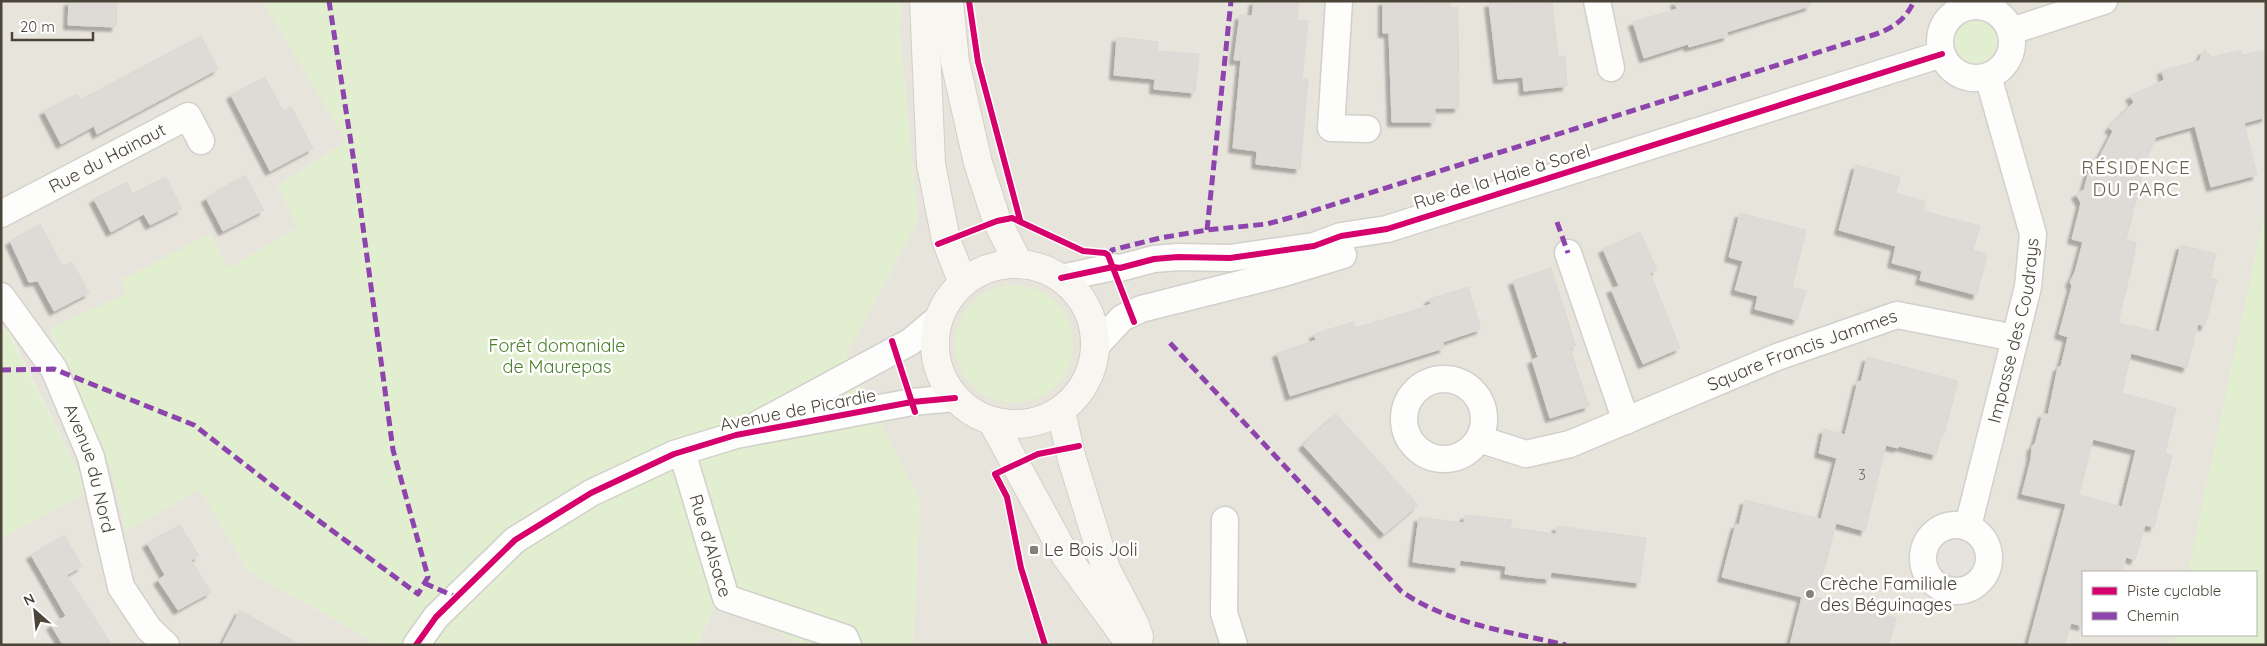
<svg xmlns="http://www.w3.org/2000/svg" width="2267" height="646" viewBox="0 0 2267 646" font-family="Quicksand,sans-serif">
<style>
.residential{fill:#e7e4dc;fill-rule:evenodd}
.green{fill:#e1eecf}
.parking{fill:#e6e3df}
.building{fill:#dedbd6;stroke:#dcd9d4;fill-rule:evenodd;filter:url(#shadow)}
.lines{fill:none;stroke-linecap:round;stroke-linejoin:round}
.street-casing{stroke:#d2d0cb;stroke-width:29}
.secondary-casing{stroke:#d3cfc5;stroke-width:30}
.street{stroke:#fdfdfc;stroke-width:26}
.secondary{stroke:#f7f6f1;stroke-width:28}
.quiet{stroke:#8e44ad;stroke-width:5;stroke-dasharray:10 5;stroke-linecap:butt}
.cycleway-casing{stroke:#fff;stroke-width:9}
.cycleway{stroke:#d6006c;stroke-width:6}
.poi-dot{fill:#868178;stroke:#fff;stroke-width:2}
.labels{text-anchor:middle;stroke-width:5;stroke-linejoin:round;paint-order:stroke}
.number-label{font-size:15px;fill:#706a61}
.street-label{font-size:18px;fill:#4b4439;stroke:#fff}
.park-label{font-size:18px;fill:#4a7f2a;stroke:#fff}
.poi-label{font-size:18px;fill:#4b4439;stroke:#fff;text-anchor:start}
.neighbourhood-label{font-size:19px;letter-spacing:1px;fill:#6e6250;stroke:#fff}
</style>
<defs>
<filter id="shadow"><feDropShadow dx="-4.5" dy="4.5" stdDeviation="1" flood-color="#0004"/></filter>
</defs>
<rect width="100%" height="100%" fill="#f4f2ee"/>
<g class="residential">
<polygon points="1,1 263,1 347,141 278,186 298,228 228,268 210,234 122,281 128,293 50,330 112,471 126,531 200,489 248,571 370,639 371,645 1,645 1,539 88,491 7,327 1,329"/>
<path d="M902 1H2266V645H913L920 501 846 355 918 221 899 28ZM2083 572H2256V635H2083Z"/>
<polygon points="717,604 804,645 697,645"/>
</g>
<g class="green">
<polygon points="263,1 902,1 899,28 918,221 846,355 920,501 913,645 804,645 717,604 697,645 371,645 370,639 248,571 200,489 126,531 112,471 50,329 127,293 121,280 210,234 228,268 298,228 278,186 346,141"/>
<circle cx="1976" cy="42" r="21"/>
<polygon points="2266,214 2266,645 2172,645 2175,635 2256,635 2256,572 2188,572 2264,215"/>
<circle cx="1014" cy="344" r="59"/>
<polygon points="6,327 88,491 1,539 1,329"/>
</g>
<circle class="parking" cx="1954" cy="558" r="25"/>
<g class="building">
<polygon points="69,1 117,1 116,27 68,25"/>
<polygon points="1254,1 1299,1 1297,20 1308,21 1302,79 1308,80 1300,169 1256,164 1257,151 1233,148 1241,60 1234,60 1240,15 1252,16"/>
<polygon points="1383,1 1425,1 1425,3 1450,3 1450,8 1458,7 1459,108 1435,108 1435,122 1392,122 1389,33 1383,33"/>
<polygon points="1510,1 1552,1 1558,57 1565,56 1567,86 1524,91 1523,77 1498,79 1489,3"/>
<polygon points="1675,1 1809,1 1810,6 1727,32 1728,36 1689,47 1688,44 1644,58 1633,22 1677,9"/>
<polygon points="201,36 218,69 97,134 94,126 61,144 44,111 77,94 80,100"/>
<polygon points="1117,37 1158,42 1157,51 1199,54 1195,93 1154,89 1155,79 1114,75"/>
<path d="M2204 50 2212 57 2241 50 2242 55 2266 50V117L2244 123 2257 175 2211 187 2195 126 2156 137 2141 172H2143L2126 240 2136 242 2134 257 2118 323 2159 332 2181 245 2216 254 2210 278 2217 280 2205 326 2198 324 2187 368 2131 353 2122 393 2176 408 2165 453 2172 455 2154 527 2145 525 2135 560 2126 557 2122 572H2083V626L2071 623 2065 645H2028L2066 504 2022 494 2031 459 2032 446 2035 444 2043 413 2048 415 2058 367 2061 366 2068 337 2059 334 2072 286 2070 282 2075 272 2083 242 2072 239 2081 203 2076 194 2084 190 2092 159 2098 160 2113 131 2109 128 2134 102 2130 96 2164 80 2162 70 2199 61ZM2093 439 2136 450 2122 507 2079 495Z"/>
<polygon points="265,77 283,111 291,107 313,148 270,171 231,95"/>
<polygon points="1856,165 1900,177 1896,193 1925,201 1923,211 1980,226 1973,250 1987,254 1977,295 1920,280 1922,271 1892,263 1896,246 1839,230"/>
<polygon points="245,175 264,210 223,231 206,198"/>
<polygon points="166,177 182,209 150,225 144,214 111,232 94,199 127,182 132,194"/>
<polygon points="1740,213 1806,230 1792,287 1806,291 1797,320 1755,309 1758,296 1735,290 1743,261 1729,257"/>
<polygon points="40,224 63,267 72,262 89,293 54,311 38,281 29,282 10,241"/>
<polygon points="1640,232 1657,270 1650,273 1680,348 1643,364 1611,289 1619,286 1603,249"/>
<polygon points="1551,268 1576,346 1570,348 1589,406 1550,418 1532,360 1538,357 1513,281"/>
<polygon points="1468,287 1481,329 1443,342 1444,348 1290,396 1277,353 1316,340 1314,334 1353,322 1355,328 1412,311 1431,304 1429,299"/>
<polygon points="1867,357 1958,381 1945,432 1942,431 1936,455 1899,446 1898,448 1886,445 1865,531 1821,519 1837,458 1819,453 1824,429 1845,435 1858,381 1861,382"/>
<polygon points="1336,414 1418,505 1384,534 1303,445"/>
<polygon points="1745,500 1836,523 1826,563 1815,597 1896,618 1889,645 1790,645 1802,597 1722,577 1736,524 1739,525"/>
<polygon points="1465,515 1512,520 1510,528 1556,534 1557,526 1646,538 1640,583 1551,572 1550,579 1528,577 1505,574 1506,566 1460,560 1459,568 1413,562 1419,517 1464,523"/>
<polygon points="180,525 199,556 191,560 211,592 178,610 158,580 165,575 147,543"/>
<polygon points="64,535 82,566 67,575 112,645 63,645 51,625 66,616 31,555"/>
<polygon points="240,610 300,645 222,645"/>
</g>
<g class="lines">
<defs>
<g id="street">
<polyline points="1339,1 1331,128 1367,129"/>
<polyline points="1597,1 1611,68"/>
<circle cx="1976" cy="42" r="36"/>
<polyline points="2011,31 2104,1"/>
<path id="s1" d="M1 214 188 116 201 141"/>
<polyline points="1568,253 1626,421"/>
<polyline points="1061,278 1113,267 1120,268 1154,259 1178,257 1230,258 1314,246 1341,236 1387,229 1942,54"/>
<path id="s2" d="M1 296 54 369 91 457 121 587 149 629 166 645"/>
<polyline points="1096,346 1122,318 1141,309 1280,274 1343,255"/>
<circle cx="1444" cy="419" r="40"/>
<polyline points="760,423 910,342 940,317"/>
<path id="s3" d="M1479 439 1526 454 1570 444 1777 357 1897 315 2015 338"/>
<path id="s4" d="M682 452 726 598 845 638 848 645"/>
<polyline points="1225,520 1224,613 1234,645"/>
<circle cx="1956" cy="558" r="33"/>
<path id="s5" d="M1968 526 2028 287 2033 234 1988 76"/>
<polyline points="416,645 436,617 515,540 591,493 674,454 736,435 912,402 955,398"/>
</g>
<g id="secondary">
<polyline points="924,1 931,164 946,240 963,283"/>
<polyline points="949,1 955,62 978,163 997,221 1019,264"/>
<circle cx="1015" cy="344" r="80"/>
<polyline points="1061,411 1071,456 1106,569 1135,625 1139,637"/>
<polyline points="992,421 1065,555 1131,645"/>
</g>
</defs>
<use href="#street" class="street-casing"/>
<use href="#secondary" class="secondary-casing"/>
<use href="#street" class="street"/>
<use href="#secondary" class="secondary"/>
<g class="quiet">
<polyline points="1557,222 1568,253"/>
<polyline points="1207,230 1231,1"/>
<path d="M1108 255 1112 250 1160 238 1207 230 1267 224 1300 215 1851 42C1878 33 1901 30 1914 1"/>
<path d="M1170 343 1401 591C1447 624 1511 632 1566 645"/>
<polyline points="1,370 54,369 194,425 292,501 418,594 428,577 393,450 356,175 329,1"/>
<polyline points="424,583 456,597"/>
</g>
<defs>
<g id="cycleway">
<polyline points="969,1 978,62 1020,220"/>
<polyline points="938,244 997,221 1012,218 1083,251 1105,253 1108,255 1134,322"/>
<polyline points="1061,278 1113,267 1120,268 1154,259 1178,257 1230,258 1314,246 1341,236 1387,229 1942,54"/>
<polyline points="892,341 915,412"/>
<polyline points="416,645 436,617 515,540 591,493 674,454 736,435 912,402 955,398"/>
<polyline points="1045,645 1021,568 1007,497 995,474 1038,454 1079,446"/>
</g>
</defs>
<use href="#cycleway" class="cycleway-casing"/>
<use href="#cycleway" class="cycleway"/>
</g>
<g class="poi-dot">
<rect x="1029" y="545" width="10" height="10" rx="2.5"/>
<circle cx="1810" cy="594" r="5"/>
</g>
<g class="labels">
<g class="number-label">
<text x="1862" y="480">3</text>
</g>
<g class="street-label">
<text dy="6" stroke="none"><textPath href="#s1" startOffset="120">Rue du Hainaut</textPath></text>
<text transform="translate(1502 177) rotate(-17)" y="6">Rue de la Haie à Sorel</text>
<text dy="6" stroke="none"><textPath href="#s5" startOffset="201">Impasse des Coudrays</textPath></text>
<text dy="6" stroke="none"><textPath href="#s3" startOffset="345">Square Francis Jammes</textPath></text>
<text transform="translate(798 410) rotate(-11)" y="6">Avenue de Picardie</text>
<text dy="6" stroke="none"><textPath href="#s2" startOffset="196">Avenue du Nord</textPath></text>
<text dy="6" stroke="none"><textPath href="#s4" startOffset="98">Rue d'Alsace</textPath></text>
</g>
<g class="park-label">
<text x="557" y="352">Forêt domaniale<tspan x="557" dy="21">de Maurepas</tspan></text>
</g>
<g class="poi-label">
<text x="1044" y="556">Le Bois Joli</text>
<text x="1820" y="590">Crèche Familiale<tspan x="1820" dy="21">des Béguinages</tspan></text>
</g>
<g class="neighbourhood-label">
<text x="2136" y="174">RÉSIDENCE<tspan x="2136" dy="22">DU PARC</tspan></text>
</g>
</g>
<rect width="2267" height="646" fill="none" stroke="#4b4439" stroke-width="5"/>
<rect x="2082" y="571" width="175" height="65" fill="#ffffff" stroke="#b7b4b0"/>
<rect x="2092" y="587" width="25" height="8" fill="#d6006c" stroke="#b7b4b0"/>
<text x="2127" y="596" font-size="15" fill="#4b4439">Piste cyclable</text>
<rect x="2092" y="612" width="25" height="8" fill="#8e44ad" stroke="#b7b4b0"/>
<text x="2127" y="621" font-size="15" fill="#4b4439">Chemin</text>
<g transform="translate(35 611) rotate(333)" stroke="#ffffff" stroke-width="4" paint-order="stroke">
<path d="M0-4L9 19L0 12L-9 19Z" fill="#4b4439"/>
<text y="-8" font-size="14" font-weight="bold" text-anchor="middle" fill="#4b4439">N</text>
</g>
<path d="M12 32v8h81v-8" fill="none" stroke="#4b4439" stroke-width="2.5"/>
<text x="20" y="32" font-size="15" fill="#4b4439" stroke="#ffffff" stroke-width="4" paint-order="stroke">20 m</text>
</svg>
